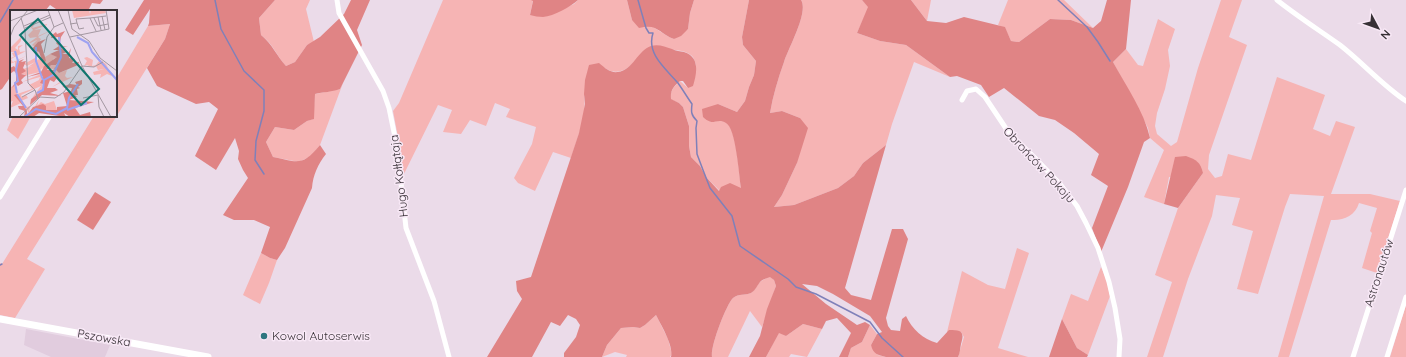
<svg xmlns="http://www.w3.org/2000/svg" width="1406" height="357" viewBox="0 0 1406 357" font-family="Quicksand,sans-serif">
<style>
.built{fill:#e1ccde}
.green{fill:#f6b4b4}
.forest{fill:#e08485}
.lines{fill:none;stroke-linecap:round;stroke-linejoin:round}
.stream{stroke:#7f80b9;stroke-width:1.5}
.street{stroke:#fff;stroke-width:5}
.secondary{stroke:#fff;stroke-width:7}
.poi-dot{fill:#2e7680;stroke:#f8e8f6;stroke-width:1.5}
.labels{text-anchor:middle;stroke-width:3;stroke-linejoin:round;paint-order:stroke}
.street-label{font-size:12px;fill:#373136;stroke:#f8e8f6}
.poi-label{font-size:12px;fill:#373136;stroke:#f8e8f6;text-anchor:start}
.inset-river{fill:none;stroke:#9ea2f1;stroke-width:2}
.inset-road{fill:none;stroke:#a397a1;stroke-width:1}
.view{fill:#0f766e;fill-opacity:0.15;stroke:#0f766e;stroke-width:2}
.inset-edge{fill:none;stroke:#373136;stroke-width:2}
</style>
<rect width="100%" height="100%" fill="#ebdbe9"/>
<polygon class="built" points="26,329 110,345 105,357 51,357 24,345"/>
<g class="green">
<path d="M275 0H310L306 9 314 42 307 45 295 62 286 66C276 55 274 45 261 35L259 18Z"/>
<path d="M443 0H533L530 15 552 14 574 4 578 0H627L632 20 653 27 669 37 674 39 688 29 690 13 694 0H749L742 37 743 45 756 61 754 75 749 87 745 101 737 112 718 104 710 122C716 121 724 119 728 124 737 134 739 174 741 188L720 191 706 177 700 166 691 157 689 146V126L683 107 679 103 670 99C670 90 675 86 680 81L688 88 696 65C695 62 694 58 692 56 680 46 657 51 643 52 633 64 621 79 605 68L584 96C587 116 577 139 571 158L553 152 535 191 518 183 514 178 532 144 536 127 506 117 510 109 495 103 486 126 470 120 461 134 443 132 452 110 438 105 402 178 400 148 393 111 399 103Z"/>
<path d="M801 0H862L869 7 857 33 880 41 906 45 950 77 914 62 892 124 886 145 863 163 854 176 838 188 794 205 774 207 782 195 797 163 800 118 782 111 770 113C773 95 778 79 784 62 788 49 809 12 801 0Z"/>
<polygon points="911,0 931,0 927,21"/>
<polygon points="1008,0 1064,0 1093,28 1071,20 1050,19 1019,42 1011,41 1005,28 998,25"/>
<path d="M1221 0H1242L1229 37 1247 45 1209 155 1208 169 1215 178 1222 176 1228 154 1251 160 1277 77 1325 95 1313 129 1330 136 1336 121 1355 127 1331 194H1370L1400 201 1377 273 1362 268 1372 233 1370 231 1377 208 1359 203C1355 216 1343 221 1331 220L1289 357H1278L1324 196 1290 194 1285 207 1258 294 1237 289 1253 231 1232 225 1240 198 1216 195 1212 216 1188 279 1163 357H1147L1172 282 1155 275 1178 208 1203 173 1169 177 1164 204 1144 197 1164 150 1150 138 1148 128 1113 62 1126 49 1138 65 1143 66 1158 19 1175 29 1168 50 1170 66 1165 89 1157 113 1155 126 1157 134 1171 146 1177 142 1198 68Z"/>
<polygon points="170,24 165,39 27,259 45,269 15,318 0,315 0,263 2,264 94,116 116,116 116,79 148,26"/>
<polygon points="343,83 320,145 311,156 299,162 273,157 266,142 275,127 294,130 307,121 313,119 315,94 340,89"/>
<polygon points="13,116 31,116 18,139 7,130"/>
<polygon points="1017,248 1029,253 998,348 1028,357 958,357 964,337 961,332 947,332 962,271 988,285 1005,289"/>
<polygon points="261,253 270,258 277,260 269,283 260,304 243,295"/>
<polygon points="1101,267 1107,281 1110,296 1088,355 1077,348 1062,319 1071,294 1088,301"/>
<path d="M770 276 774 280 776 286 762 327 750 311 728 357H712C710 347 726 305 733 298 739 293 745 296 751 293 755 290 756 287 759 283 762 280 766 279 770 276Z"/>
<polygon points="1406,305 1406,357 1390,357"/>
<polygon points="656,315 668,339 672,354 670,357 626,357 627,355 615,352 602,357 607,345 621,328 633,327 640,328 645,325"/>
<polygon points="803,324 822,329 807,357 791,354 789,357 766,357 779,332 786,336"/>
<polygon points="870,325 877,334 871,345 878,355 886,357 848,357 851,348 862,342"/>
</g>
<g class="forest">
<polygon points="0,0 103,0 100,4 92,3 88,11 59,11 50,5 45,11 11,11 11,76 2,89 0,90"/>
<path d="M144 0H275L259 18 261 35C273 45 276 55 286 66L295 62 307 45 320 37 344 14 351 0H370L357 30 362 45 340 89C332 92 323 92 315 94L314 119 307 121 294 130 275 127 266 142 273 157C298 162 302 167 320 145L326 154C318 164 313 175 312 188L285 248 277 260 270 258 261 253 270 227 254 220H234L223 215 248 178 243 170 238 159 239 151 235 138 216 170 195 156 218 109 209 102 196 104 157 86 147 68 165 39 170 24 148 26 149 23 150 9 133 35 125 30Z"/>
<path d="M531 0H578C570 7 554 16 543 17 539 17 534 16 530 15L533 1Z"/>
<path d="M627 0H694L690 13 688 29 681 36 674 39C658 33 658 23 639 28L632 20Z"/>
<path d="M749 0H801C809 12 788 49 784 62 778 79 773 95 770 113L782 111 800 118 808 128 797 163 782 195 774 207 794 205 838 188 854 176 863 163 886 145 845 288 851 295 871 300 892 229H903L908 239 886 318 888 326 891 330 900 331 902 319 906 316C912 329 923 339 937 343L949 330C961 330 965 331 961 344 960 349 960 353 958 357H886C878 355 873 354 871 345L877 334 882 332 870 316 833 294 817 286 802 284 826 304 857 325 865 322 870 325 862 342 851 348 848 357H839L851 333 837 318 826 321 822 329 803 324 786 336 779 333 766 357H749L760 336 767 309 776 286 774 280 770 277C767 278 764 279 761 281 757 285 756 290 751 293 745 296 739 293 733 298 726 305 710 347 712 357H671C674 346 661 325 656 315L645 325 640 328 633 327 621 328 607 345 602 357H564V353L576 337 580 325 576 319 568 315 560 326 551 322 532 357H487L522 299 517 291 516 281 531 277 579 133 585 104 584 94 585 80 589 65 599 63C605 68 610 73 618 72 633 70 638 50 651 46 659 44 665 47 672 49 676 51 680 51 684 52 700 57 697 73 693 86L688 88 683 81H680C674 86 670 90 671 99L679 103 683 107 689 126V146L691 157 700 166 706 177 719 191 721 187 730 183 741 188C739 176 736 128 726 123 720 119 717 122 711 122 708 121 705 119 703 117L702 109 718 104 737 112 745 101 749 87 754 75 756 61 743 45 742 37Z"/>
<path d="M862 0H911L927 21 946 23 964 17 1005 27 1011 41 1019 42 1050 19 1071 20 1093 28 1101 21 1107 0H1131L1126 49 1113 62C1126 86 1144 111 1150 138L1144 142 1128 187 1101 252 1092 228 1108 186 1091 175 1099 154 1074 133 1055 120 1039 116 1004 88 989 97 981 85 957 76 950 77 906 45 880 41 857 33 868 7Z"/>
<path d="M1186 156C1197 160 1200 162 1203 173L1178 208 1164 204 1175 157Z"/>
<polygon points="95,192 111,202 93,230 77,220"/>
<polygon points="1062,319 1077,348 1088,355 1087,357 1049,357"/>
</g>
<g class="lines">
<g class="stream">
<polyline points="215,0 221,29 244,71 264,90 264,111 256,141 255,160 264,174"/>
<path d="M638 0 646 28 649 33H653C646 54 666 69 678 83 683 90 687 97 692 104 691 112 691 115 697 121L696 128 697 154 703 170 710 188 732 216 740 246 788 279 796 287 816 294 870 322 882 338 903 357"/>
<polyline points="1058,0 1087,27 1098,42 1110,61"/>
<polyline points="0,22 13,0"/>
<polyline points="0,265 2,264"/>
</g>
<g class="street">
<polyline points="337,0 339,13 383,91 389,108 397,147 406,228 434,301 449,357"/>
<path d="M1277 0C1297 16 1319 30 1340 45 1363 63 1382 85 1406 101"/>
<polyline points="962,100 967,91 976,89 985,97 1009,133 1033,156 1060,184 1077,206 1086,223 1098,248 1109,282 1115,308 1120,339 1119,357"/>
<polyline points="0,197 50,116"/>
<polyline points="1353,357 1406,190"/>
<polyline points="1387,357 1406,297"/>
</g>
<polyline class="secondary" points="0,319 208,357"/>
</g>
<circle class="poi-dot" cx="264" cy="336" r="4"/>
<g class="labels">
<g class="street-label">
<text transform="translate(1039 165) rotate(47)" y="4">Obrońców Pokoju</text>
<text transform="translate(399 176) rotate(-97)" y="4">Hugo Kołłątaja</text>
<text transform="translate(1379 273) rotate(-72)" y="4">Astronautów</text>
<text transform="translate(104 338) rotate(10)" y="4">Pszowska</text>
</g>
<g class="poi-label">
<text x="272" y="340">Kowol Autoserwis</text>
</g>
</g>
<g transform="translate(10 10)">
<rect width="107" height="107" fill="#ebdbe9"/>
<path d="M62 0H79L80 4 81 0H95L96 3 64 8ZM25 14 22 18 37 14V15L24 20 31 19 28 26 42 20 28 27 31 29 26 37 22 35 27 30 16 35 27 27 20 28 18 25 23 20 20 16ZM11 27V31L5 38 8 40V36L13 35 9 38 10 42 16 41 1 49 3 52 16 46 9 50 8 57 5 59V52L0 54V48L4 47 2 43 5 42H1L0 38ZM25 39 29 43 26 46 27 50 32 48V53L34 44 35 47 40 44 48 47 43 49V52L31 59 30 62 17 65 29 59 14 67 15 64H11L13 59 23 56 18 57 25 52 17 56 14 54 25 48ZM84 45 96 54 102 66 97 64 90 68 91 64 84 65 83 62 94 59 88 60 86 56 84 57 79 56 77 55 74 56 77 51 74 48 77 47 83 50 82 56 86 55 89 51ZM48 50 45 60 49 63 57 60 55 66 57 68 63 67 42 77 50 72 43 66V59H37L42 54 46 55ZM31 64 33 80 22 88 31 76 11 85 12 87 16 85 18 88 11 91 17 97 20 96 19 103 6 85 11 93 0 98 3 91 0 92V78L6 73 7 84 22 79 19 75 29 70 30 67 12 72ZM29 90 27 96 31 92 35 94 44 91 47 100H36L32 95 24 98Z" fill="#f6b4b4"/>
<path d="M55 21 51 27 49 37 58 36 51 38 57 42 52 44H58L61 38 59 48 65 49 62 53 69 52 68 55 49 63 44 58 47 57 49 51 46 55H41L37 60H44L43 66 48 67 50 72 47 68 44 72 40 70 37 78H45L48 80 40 83 52 86 32 85 20 95 21 89 33 80V74L30 73 33 67 30 64 17 67 31 62 34 56 47 47 40 44 49 40H43L49 36 46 33 49 30 48 27 41 28 42 25 46 22 47 24ZM36 29 31 34 36 51 33 53 29 42 22 39 28 32ZM14 49 11 52 16 51 13 58 16 61 11 64 16 65 11 70 13 73 8 76 6 74 2 78 6 71V63L4 61 0 64V58L4 56 6 59 9 51ZM72 70V74L68 77 70 78 67 79 68 85H65L67 87 59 90 84 92 65 98 70 105 80 102 81 107H60L54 103 56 107 29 103 23 107H14L15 101 9 99 8 96H13L4 85 7 84 17 101V105L23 97 33 94 36 96V100H47V97L57 96 53 83 61 81 62 78 52 77 60 74 67 75 65 72Z" fill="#e08485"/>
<path class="inset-river" d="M67 27 78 33 82 42 107 70M26 37V51L33 70M5 41 8 51 6 60 8 71 5 73 7 83M27 83 33 80 34 70 43 65 51 47 49 27M7 84 16 98M57 100 77 93M14 107 26 99 46 104 57 98 59 88 68 74"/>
<path class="inset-road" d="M38 0 44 17M48 0 72 56 101 107M58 0 62 19 79 31 90 48 107 61M92 6 95 20M88 7 91 20M11 8 15 21 18 73 25 80M84 8 88 16 98 14M0 11 28 0M67 13 66 9 80 8M60 14 67 13 69 19 74 18M14 16 40 5M15 18 41 7M86 21 80 8 96 6M0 27 4 17 18 0M60 27 99 19 96 0M34 43 37 27 44 17 53 13M72 56 84 57 93 52M88 85 89 97 94 107M12 87 25 80 28 89M73 88 88 85M9 107 30 87 45 88 54 82 72 56"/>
<path class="view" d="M28 9 89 79 71 95 10 25Z"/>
<rect width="107" height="107" class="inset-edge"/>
</g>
<g transform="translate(1378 28) rotate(131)" stroke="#f8e8f6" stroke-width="3" paint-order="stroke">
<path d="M0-3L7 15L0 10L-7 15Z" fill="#373136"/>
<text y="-6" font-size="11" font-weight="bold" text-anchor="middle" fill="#373136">N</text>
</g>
</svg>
